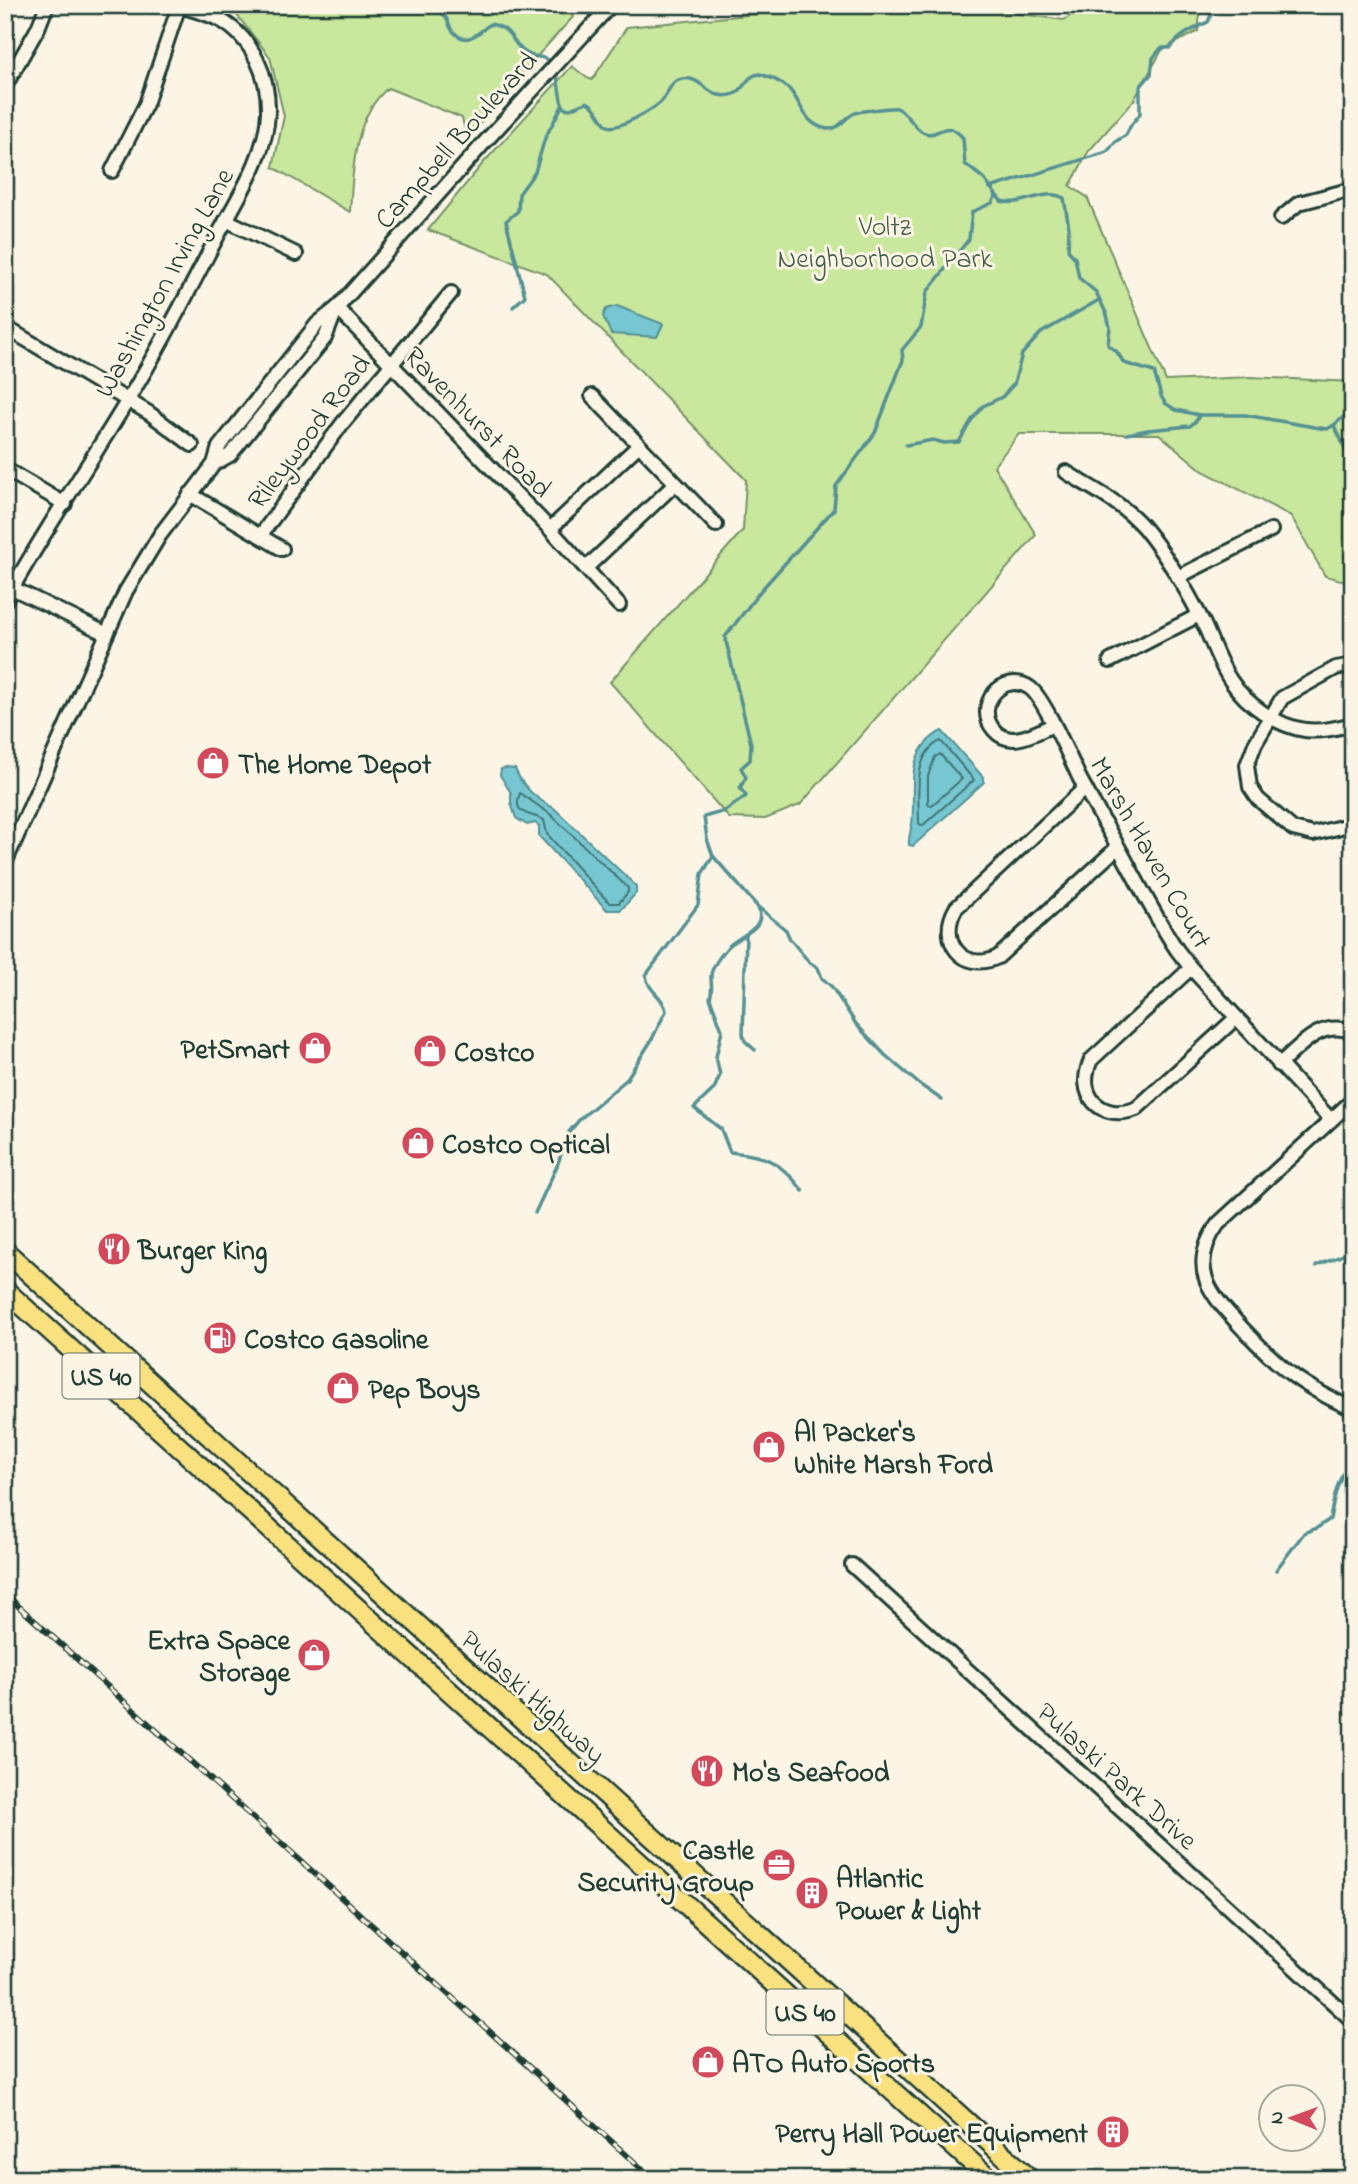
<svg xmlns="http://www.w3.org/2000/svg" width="1358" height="2184" viewBox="0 0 1358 2184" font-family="'Indie Flower',sans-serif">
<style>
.green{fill:#cae79e;stroke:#749269;stroke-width:2}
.water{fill:#77c7d2;stroke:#549093;stroke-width:2}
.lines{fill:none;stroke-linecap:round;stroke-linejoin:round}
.shore{stroke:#427473;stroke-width:2}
.stream{stroke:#549093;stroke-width:3.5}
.minor-casing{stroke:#1f3d34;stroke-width:18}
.highway-casing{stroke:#1f3d34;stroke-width:23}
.minor{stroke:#fcf5e5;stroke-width:12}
.highway{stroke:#fae180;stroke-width:18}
.rail-casing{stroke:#1f3d34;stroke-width:6}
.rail{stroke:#fcf5e5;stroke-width:3.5;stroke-dasharray:10;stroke-linecap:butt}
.labels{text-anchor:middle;stroke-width:6;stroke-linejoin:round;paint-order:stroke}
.shield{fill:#fcf5e5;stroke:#617469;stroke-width:2}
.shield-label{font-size:26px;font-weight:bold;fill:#1f3d34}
.street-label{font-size:28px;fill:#1f3d34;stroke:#fcf5e5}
.park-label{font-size:28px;fill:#415f49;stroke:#fcf5e5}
.poi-label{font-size:28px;font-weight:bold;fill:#1f3d34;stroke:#fcf5e5;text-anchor:start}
</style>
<rect width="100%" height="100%" fill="#fcf5e5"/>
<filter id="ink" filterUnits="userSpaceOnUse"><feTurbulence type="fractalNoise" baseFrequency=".0143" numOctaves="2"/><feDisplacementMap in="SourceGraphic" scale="14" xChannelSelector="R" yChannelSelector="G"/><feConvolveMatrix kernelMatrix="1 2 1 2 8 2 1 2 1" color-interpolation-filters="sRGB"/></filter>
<g filter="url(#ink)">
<g class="green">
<path d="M229 5H579L572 14 574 16 530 64 467 139 462 118 388 88C353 117 353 170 350 212L273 167 284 116 270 57Z"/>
<polygon points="847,5 999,11 1064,20 1086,5 1201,5 1198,31 1162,50 1134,100 1088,152 1070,186 1087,197 1166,381 1250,377 1353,382 1353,583 1325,576 1291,516 1203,471 1159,434 1019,434 994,466 1036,535 800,805 765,819 729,818 610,682 743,530 746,480 547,274 428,230 484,162 572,66 587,78 592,80 627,27"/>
</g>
<g class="water">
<polygon points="617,306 663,324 657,337 611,334 603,316 606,309"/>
<path d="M942 731 984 778V782L913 846 909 845C908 837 911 831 912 824 916 794 905 763 929 740 934 736 936 733 942 731Z"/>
<path d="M506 768 515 769C522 786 537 800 554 808L636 886V893L621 910H607L539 836V826L535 823 527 825 516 818 511 803V793L500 775 501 769Z"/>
</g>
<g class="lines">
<g class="shore">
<path d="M941 741 974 780 922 826 919 823C919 798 912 753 941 741Z"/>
<polygon points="940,754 962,779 931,806 928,803 928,776 935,757"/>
<path d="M520 793 550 814 628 888V892L619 903H610L601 894 547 834 544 820C531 813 511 816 520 793Z"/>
</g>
<g class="stream">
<path d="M418 5C426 10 438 8 444 15 448 19 449 26 452 30 466 48 478 33 490 24 514 28 510 43 526 53 536 59 545 54 552 64"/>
<path d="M556 71 561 100 564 108 570 109 587 102C599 108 599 120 608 126 616 131 654 109 661 102 669 94 669 81 682 79 703 75 706 100 731 95 744 93 745 75 760 74 770 77 781 81 789 89 803 104 803 125 828 129 839 130 845 117 855 113 860 111 893 107 897 108 909 113 914 130 925 133 940 138 944 117 963 138L965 164 983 178 1001 201C1022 208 1043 187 1064 198L1069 228 1068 250 1075 258 1079 278 1096 292 1107 315 1110 327 1108 345 1117 352 1124 363 1154 372 1161 396 1165 403 1176 410 1199 415H1245L1326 429C1336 427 1343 415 1353 409"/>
<path d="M990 188 1107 152 1115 142 1126 135 1131 125 1140 114V87L1151 74 1153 58 1161 48H1170C1180 35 1193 29 1208 22L1211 15V5"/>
<polyline points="513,307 525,296 506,221 518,211 519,194 535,172 545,138 562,106"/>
<path d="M1334 426C1342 438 1344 451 1353 463"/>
<polyline points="1127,434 1148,430 1190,426 1197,420 1199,415"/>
<polyline points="906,445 933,440 944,443 959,442 971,421 983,406 1002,397 1014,384 1022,354 1041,333 1099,300"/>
<path d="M758 908C768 929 737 936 727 948 721 955 711 967 711 976 711 985 713 990 710 998L722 1030 716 1057 720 1075 714 1089 694 1108 721 1129 730 1152C766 1155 781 1162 803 1191"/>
<polyline points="746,935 743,1034 745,1041 755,1050"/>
<polyline points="942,1100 919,1084 885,1055 856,1024 832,987 822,978 818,968 809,962 790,939 786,930 757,906 713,856 707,839 704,817 725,811 746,796 740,788 746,777 741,768 750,760 751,744 725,637 762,589 834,509 836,486 875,433 903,360 902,350 921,327 927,292 969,239 972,212 992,203 996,195"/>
<path d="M535 1213 557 1166 569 1132 580 1119 626 1080 651 1041 666 1011C664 996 647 991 646 975L698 905 702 874 713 856"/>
<polyline points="1316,1266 1353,1251"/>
<path d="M1276 1570 1304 1533 1317 1528 1330 1519C1333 1502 1338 1472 1353 1462"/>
</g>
<defs>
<g id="minor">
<polyline points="5,86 38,28 47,5"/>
<polyline points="112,171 146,104 179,6"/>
<polyline points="1281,218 1299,203 1353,189"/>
<polyline points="226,220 296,254"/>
<polyline points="337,308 550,529 619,605"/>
<polyline points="5,327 149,413 192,445"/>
<polyline points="592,396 716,525"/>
<polyline points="214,464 230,455 325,338 336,310"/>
<polyline points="5,469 65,504"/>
<path d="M1066 472C1092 489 1123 503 1144 528 1166 555 1185 587 1201 618 1211 638 1218 662 1231 681 1246 704 1277 726 1305 730 1321 732 1337 728 1353 724"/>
<polyline points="190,494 282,549"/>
<polyline points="550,529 638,446"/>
<polyline points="260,536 342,424 451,293"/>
<polyline points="586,568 675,484"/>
<polyline points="1178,577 1271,530"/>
<polyline points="6,585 107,634"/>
<path d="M5 601C46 527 95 456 138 383 166 336 191 287 216 239 236 200 267 156 268 112 269 77 253 39 222 21 208 13 192 10 177 5"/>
<polyline points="1110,661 1199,615"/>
<polyline points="1353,665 1336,668 1282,698 1255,744 1247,765 1250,787 1258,799 1293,829 1313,834 1353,824"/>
<path d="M1053 725C1035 733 1010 749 994 730 973 706 1003 670 1030 688 1044 698 1070 758 1079 777 1092 802 1107 827 1121 852 1139 885 1156 918 1177 950L1191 968 1331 1120"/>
<path d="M1085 788 956 908C937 940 963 974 998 957L1118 847"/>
<polyline points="5,863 126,591 160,535 214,464 219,447 317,324 337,308 483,144 611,5"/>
<path d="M1191 968 1091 1060C1075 1094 1100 1122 1136 1109L1236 1018"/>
<path d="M1279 1065C1301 1045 1321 1019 1353 1032"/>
<path d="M1353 1100 1218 1224C1185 1270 1213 1297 1245 1331 1283 1371 1302 1386 1353 1409"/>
<polyline points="852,1565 1353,2021"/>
</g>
<g id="highway">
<polyline points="5,1251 1030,2179"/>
<polyline points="5,1290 990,2179"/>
</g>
</defs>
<use href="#minor" class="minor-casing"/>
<use href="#highway" class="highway-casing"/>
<use href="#minor" class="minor"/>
<use href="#highway" class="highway"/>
<defs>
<polyline id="rail" points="5,1594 653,2179"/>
</defs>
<use href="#rail" class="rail-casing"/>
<use href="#rail" class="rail"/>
</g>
</g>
<defs>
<symbol id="shop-disc" viewBox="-11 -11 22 22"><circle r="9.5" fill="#d1495b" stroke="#fcf5e5"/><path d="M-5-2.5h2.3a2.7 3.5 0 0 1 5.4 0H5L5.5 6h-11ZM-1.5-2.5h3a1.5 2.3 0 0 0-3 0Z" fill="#fff"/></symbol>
<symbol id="restaurant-disc" viewBox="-11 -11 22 22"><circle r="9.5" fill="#d1495b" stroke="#fcf5e5"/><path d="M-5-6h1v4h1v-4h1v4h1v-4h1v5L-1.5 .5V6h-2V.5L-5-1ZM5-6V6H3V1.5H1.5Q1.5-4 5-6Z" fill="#fff"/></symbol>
<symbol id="fuel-disc" viewBox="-11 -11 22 22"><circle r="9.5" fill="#d1495b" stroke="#fcf5e5"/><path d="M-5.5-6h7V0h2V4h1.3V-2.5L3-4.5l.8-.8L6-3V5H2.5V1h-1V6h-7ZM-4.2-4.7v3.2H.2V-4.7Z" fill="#fff"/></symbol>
<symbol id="office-disc" viewBox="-11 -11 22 22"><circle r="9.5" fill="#d1495b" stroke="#fcf5e5"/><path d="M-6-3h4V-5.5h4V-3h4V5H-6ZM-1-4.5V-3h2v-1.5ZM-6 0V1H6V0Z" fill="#fff"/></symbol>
<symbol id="building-disc" viewBox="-11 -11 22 22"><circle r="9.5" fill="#d1495b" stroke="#fcf5e5"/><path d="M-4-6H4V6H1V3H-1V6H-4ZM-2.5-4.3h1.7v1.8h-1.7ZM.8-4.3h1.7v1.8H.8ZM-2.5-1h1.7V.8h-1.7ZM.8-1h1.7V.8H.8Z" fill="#fff"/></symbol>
</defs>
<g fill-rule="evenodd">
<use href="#shop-disc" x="194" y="744" width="38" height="38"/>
<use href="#shop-disc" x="296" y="1029" width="38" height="38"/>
<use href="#shop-disc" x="411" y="1032" width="38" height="38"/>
<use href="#shop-disc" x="399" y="1124" width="38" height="38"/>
<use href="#restaurant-disc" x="95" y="1230" width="38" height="38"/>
<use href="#fuel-disc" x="201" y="1319" width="38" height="38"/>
<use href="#shop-disc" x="324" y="1369" width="38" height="38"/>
<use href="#shop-disc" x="750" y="1428" width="38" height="38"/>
<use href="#shop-disc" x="295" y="1636" width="38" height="38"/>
<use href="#restaurant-disc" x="688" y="1752" width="38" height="38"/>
<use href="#office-disc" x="760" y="1846" width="38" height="38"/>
<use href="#building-disc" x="793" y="1874" width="38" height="38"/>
<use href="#shop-disc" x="689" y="2043" width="38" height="38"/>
<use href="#building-disc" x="1094" y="2113" width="38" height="38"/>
</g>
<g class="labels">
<g class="shield">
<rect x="62.5" y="1353.5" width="77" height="45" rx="5"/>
<rect x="766.5" y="1989.5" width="77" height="45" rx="5"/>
</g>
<g class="shield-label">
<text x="101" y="1385">US 40</text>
<text x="805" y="2021">US 40</text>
</g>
<g class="street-label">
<text transform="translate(455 139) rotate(-48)" y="10">Campbell Boulevard</text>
<text transform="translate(163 282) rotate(-61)" y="10">Washington Irving Lane</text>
<text transform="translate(479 421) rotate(46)" y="10">Ravenhurst Road</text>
<text transform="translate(308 431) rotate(-53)" y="10">Rileywood Road</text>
<text transform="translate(1152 852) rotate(60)" y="10">Marsh Haven Court</text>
<text transform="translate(534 1696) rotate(42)" y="10">Pulaski Highway</text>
<text transform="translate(1118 1775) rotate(42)" y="10">Pulaski Park Drive</text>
</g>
<g class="park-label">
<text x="885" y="235">Voltz<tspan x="885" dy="32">Neighborhood Park</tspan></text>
</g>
<g class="poi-label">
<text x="238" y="773">The Home Depot</text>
<text x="290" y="1058" text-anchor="end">PetSmart</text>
<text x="454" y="1061">Costco</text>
<text x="442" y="1153">Costco Optical</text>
<text x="138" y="1259">Burger King</text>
<text x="244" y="1348">Costco Gasoline</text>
<text x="368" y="1398">Pep Boys</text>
<text x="794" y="1441">Al Packer's<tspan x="794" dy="32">White Marsh Ford</tspan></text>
<text x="290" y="1649" text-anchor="end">Extra Space<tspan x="290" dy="32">Storage</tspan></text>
<text x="732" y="1781">Mo's Seafood</text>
<text x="754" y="1859" text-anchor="end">Castle<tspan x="754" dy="32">Security Group</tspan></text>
<text x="836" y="1887">Atlantic<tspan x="836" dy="32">Power &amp; Light</tspan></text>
<text x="732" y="2072">ATO Auto Sports</text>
<text x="1088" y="2142" text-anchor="end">Perry Hall Power Equipment</text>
</g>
</g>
<rect width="1358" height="2184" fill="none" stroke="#fcf5e5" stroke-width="28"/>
<rect x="14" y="14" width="1330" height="2156" fill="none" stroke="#1f3d34" stroke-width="2.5" filter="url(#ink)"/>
<g transform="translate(1292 2118) rotate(271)"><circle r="33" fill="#fcf5e5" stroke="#a4ab9e" stroke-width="2"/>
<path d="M0-5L12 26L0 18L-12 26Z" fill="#d1495b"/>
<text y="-10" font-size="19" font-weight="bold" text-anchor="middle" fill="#1f3d34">N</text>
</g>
</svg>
